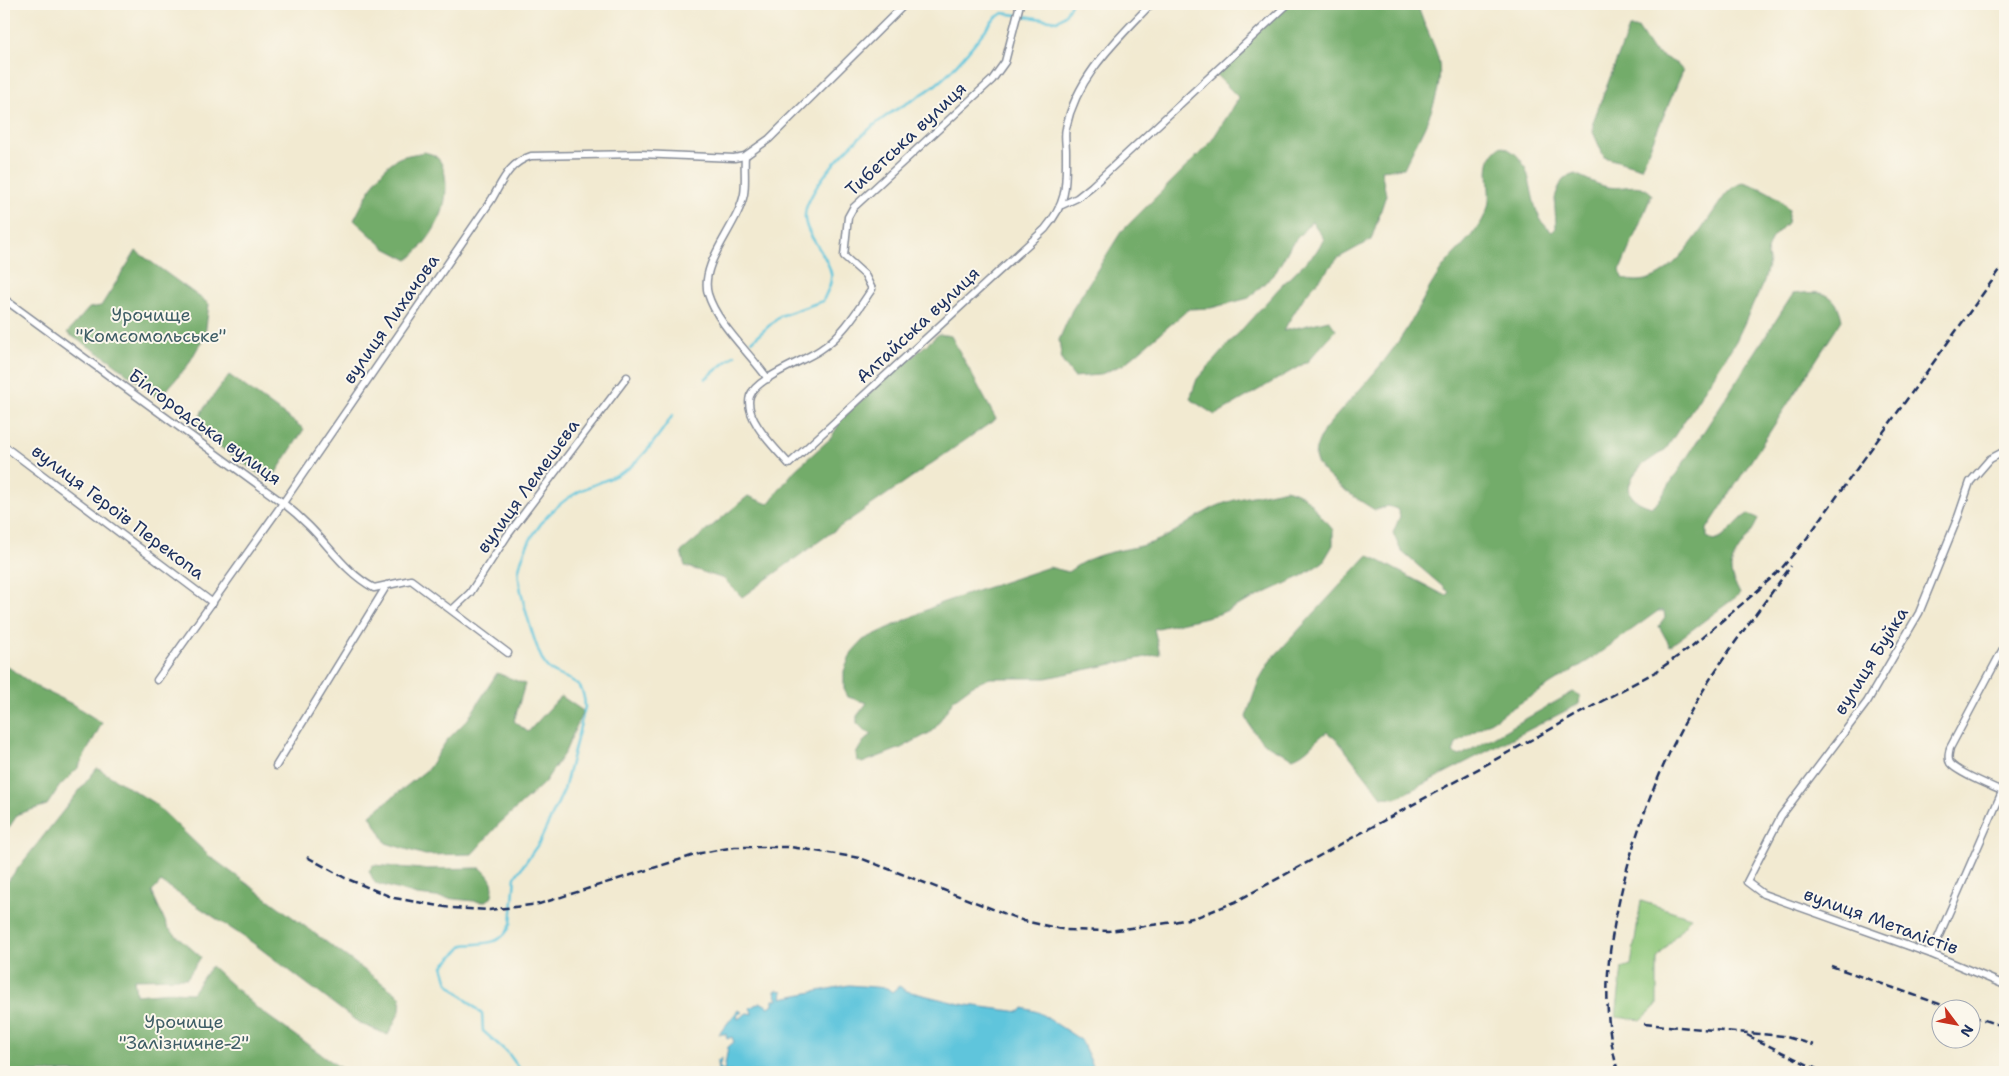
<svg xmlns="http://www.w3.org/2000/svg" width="2009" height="1076" viewBox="0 0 2009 1076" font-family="'Shantell Sans',sans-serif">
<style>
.green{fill:#8fc77a;stroke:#557b6c}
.forest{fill:#73ac6a;stroke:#476e64}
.water{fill:#5fc5dc;stroke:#3d7a9d}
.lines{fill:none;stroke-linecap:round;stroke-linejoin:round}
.stream{stroke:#5fc5dc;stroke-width:2.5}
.street-casing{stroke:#868c98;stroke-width:9}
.street{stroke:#fff;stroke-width:6}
.rail{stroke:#1b2f5e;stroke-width:2.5;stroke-dasharray:8 4;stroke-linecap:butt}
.labels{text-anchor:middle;stroke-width:4;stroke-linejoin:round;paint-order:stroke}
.street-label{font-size:18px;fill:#1b2f5e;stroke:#fbf7ec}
.park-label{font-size:18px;fill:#3e5d66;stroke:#fbf7ec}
</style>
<rect width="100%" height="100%" fill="#fbf7ec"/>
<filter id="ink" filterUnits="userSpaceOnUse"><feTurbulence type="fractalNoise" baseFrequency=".02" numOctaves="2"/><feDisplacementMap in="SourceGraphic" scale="10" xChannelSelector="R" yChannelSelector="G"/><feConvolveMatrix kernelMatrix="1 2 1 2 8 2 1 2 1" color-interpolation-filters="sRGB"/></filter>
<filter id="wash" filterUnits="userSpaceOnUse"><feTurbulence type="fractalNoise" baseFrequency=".0096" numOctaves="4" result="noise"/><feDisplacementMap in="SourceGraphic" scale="20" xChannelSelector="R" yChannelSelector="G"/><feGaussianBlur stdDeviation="1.12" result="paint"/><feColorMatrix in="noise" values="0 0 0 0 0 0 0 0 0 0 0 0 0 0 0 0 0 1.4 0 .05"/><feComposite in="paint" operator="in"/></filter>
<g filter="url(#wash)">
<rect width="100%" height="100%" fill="#f2ead1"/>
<polygon class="green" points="1641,901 1691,917 1657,959 1657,1005 1641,1020 1616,1017 1622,968 1631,965"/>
<g class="forest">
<path d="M1287 4H1417C1422 20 1430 35 1436 51 1450 90 1420 133 1404 168L1381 170 1386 195 1371 240 1338 258 1304 297 1283 331 1329 320 1336 330 1307 362 1215 415 1190 399 1197 379 1282 285 1316 252 1324 239 1312 221 1291 245 1276 272 1249 298 1211 308 1189 309 1124 364 1099 375 1074 377 1062 361 1059 340 1072 310 1121 232 1210 143 1239 98 1215 74Z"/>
<polygon points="1629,28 1638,28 1653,51 1677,64 1683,71 1641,168 1604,157 1593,132 1593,122"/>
<path d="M1501 146C1543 160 1521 210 1552 232L1556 228C1556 204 1550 201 1564 178L1575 174C1585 178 1597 185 1608 187 1626 190 1638 180 1652 194L1620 270 1622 278C1669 297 1704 221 1727 193 1731 188 1738 185 1743 182 1760 187 1780 196 1789 210L1787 223 1772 238 1767 250 1769 261 1764 281 1736 341 1666 449 1641 466 1633 476 1628 489C1632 500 1640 503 1651 507L1658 502 1793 294C1820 291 1836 290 1842 320L1707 529V537L1713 541C1727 539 1735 521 1748 514L1758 518C1754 534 1729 556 1731 571 1731 578 1737 587 1740 594L1670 646 1659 626 1665 618 1664 611H1658L1591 659 1456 743 1453 753 1460 756 1573 692 1580 696 1579 704 1396 798 1382 797 1338 741 1327 732C1313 741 1309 752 1293 758 1268 746 1257 743 1246 717L1259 680 1270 661 1368 555 1442 594 1448 595 1449 592 1401 551 1393 533 1400 516 1397 509 1388 506 1375 510C1360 501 1321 476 1316 460 1313 451 1320 438 1324 430 1350 399 1380 370 1402 336 1416 315 1426 291 1441 270 1455 250 1476 236 1486 213 1496 190 1477 162 1501 146Z"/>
<path d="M424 152C427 153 433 154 435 156 450 166 447 201 441 215 434 232 422 248 408 260L385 248 354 220C365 200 377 170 397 159 404 155 416 154 424 152Z"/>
<polygon points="136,251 209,304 205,335 188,365 159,399 110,360 67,333 89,308 101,306"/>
<polygon points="939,334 951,336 996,419 825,537 742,597 724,579 685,566 681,552 748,496 768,504 795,470 831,438 844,415"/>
<polygon points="229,375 304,429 270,482 196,430 202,411"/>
<path d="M1286 489 1304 496 1333 530V545L1323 562 1300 577 1219 614 1154 629 1160 654 1046 678H990L973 685 954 699 933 731 901 748 862 763 857 760 856 754 863 742 872 734 865 731 857 723V716L867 703 848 697 844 689V671L852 652 863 640 941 603 1049 567 1068 572C1097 550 1118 553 1151 543 1175 535 1192 518 1215 507 1236 497 1263 495 1286 489Z"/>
<polygon points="4,664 35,686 72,704 102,723 78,768 59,787 47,805 18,814 4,835"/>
<polygon points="497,673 525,684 514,721 528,732 561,696 583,711 565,752 544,783 499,824 472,854 425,855 386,843 370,815 428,769 447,740 468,719"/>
<polygon points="97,768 154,803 208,855 401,997 400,1011 388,1035 359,1023 253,943 161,882 152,892 168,928 201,957 187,978 134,979 136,995 171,992 192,993 211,966 258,1009 346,1072 4,1072 4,886"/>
<path d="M373 865 422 869 481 868C491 878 496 884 491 898L483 902 417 895 375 883 369 871Z"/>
</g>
<polygon class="water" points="849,985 887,988 892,992 899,986 907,991 960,1004 1020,1012 1023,1008 1038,1012 1081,1040 1096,1072 718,1072 717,1062 722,1057 719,1067 724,1071 728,1047 734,1042 732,1037 727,1039 726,1034 719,1034 738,1010 742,1012 737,1015 738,1019 747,1013 753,1014 750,1008 760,1002 769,1007 773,1004 773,1000 778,1000 775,991 777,990 783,991 782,998"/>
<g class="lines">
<g class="stream">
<path d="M752 341 780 316 823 301C826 293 833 283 831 273 826 248 795 230 808 203 823 169 861 133 892 112 908 102 926 94 940 81 961 63 977 39 995 18L1003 13 1057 21 1065 15 1071 4"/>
<polyline points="705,379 735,355"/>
<path d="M522 1072 508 1053 483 1031 482 1014 448 983 443 966 464 945C484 943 502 946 511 924L515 877 539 843 564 790 585 707C584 671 561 684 546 666 537 654 516 584 519 569 526 537 550 507 578 492 594 483 614 479 629 468 647 454 660 433 673 415"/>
</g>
</g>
</g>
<g filter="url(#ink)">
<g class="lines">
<defs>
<g id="street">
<path d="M1020 4 1005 62 992 80 853 208 848 217 844 256 865 275 872 289C857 311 843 335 820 350 804 361 756 378 750 396 743 418 776 449 789 464L1045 229C1068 201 1066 186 1066 151 1066 144 1064 135 1066 128 1077 76 1116 41 1151 4"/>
<path d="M745 156C744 168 746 182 744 194 738 226 699 263 708 294 717 324 750 353 768 379"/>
<polyline points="1062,205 1077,198 1092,186 1288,4"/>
<path d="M4 299 283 503C292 510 301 518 309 526 331 548 346 573 374 588L411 580 508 653"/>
<polyline points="4,446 213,603"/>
<polyline points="2005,451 1990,459 1970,482 1958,517 1919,613 1867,702 1781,816 1747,882 1763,894 1931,954 2005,985"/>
<polyline points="452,610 470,593 507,536 627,377"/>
<path d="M157 680 283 503 492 199C503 180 509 163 531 156L640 154 734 158 745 156 769 139 905 4"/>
<polyline points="276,766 387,585"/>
<path d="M2002 791C1991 786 1956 772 1950 763 1947 758 1949 753 1950 748L2005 645"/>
<polyline points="1931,954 2005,785"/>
</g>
</defs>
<use href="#street" class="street-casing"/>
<use href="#street" class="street"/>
<g class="rail">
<polyline points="307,857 345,878 394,898 451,908 489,910 539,904 701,853 735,847 791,847 860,858 1024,921 1066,930 1109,931 1174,922 1197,917 1235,902 1657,671 1692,646 1755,593 1781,569 1807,538 2005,263"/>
<polyline points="1831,966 1951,1008"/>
<polyline points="1972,1016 2005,1027"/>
<polyline points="1644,1024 1783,1036 1814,1045"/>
<polyline points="1747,1035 1823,1072"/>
<path d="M1618 1072C1601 1007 1606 958 1621 893 1640 809 1674 732 1722 661 1744 629 1768 598 1791 566"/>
</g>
</g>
</g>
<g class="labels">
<g class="street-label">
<text transform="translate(906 139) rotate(-43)" y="6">Тибетська вулиця</text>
<text transform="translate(391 319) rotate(-55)" y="6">вулиця Лихачова</text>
<text transform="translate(918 325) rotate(-43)" y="6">Алтайська вулиця</text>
<text transform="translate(205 427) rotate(36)" y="6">Білгородська вулиця</text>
<text transform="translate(528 486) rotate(-54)" y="6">вулиця Лемешєва</text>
<text transform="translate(118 512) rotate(37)" y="6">вулиця Героїв Перекопа</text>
<text transform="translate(1871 661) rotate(-58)" y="6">вулиця Буйка</text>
<text transform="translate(1881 921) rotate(20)" y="6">вулиця Металістів</text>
</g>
<g class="park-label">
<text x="151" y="321">Урочище<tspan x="151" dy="21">"Комсомольське"</tspan></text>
<text x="184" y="1028">Урочище<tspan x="184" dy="21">"Залізничне-2"</tspan></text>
</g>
</g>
<rect width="2009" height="1076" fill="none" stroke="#fbf7ec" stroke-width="20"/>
<g transform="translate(1956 1024) rotate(122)"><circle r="24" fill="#fbf7ec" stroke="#a1a7b3"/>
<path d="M0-4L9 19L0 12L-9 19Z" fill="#c8321e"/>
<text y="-8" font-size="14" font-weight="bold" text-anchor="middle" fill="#1b2f5e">N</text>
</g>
</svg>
